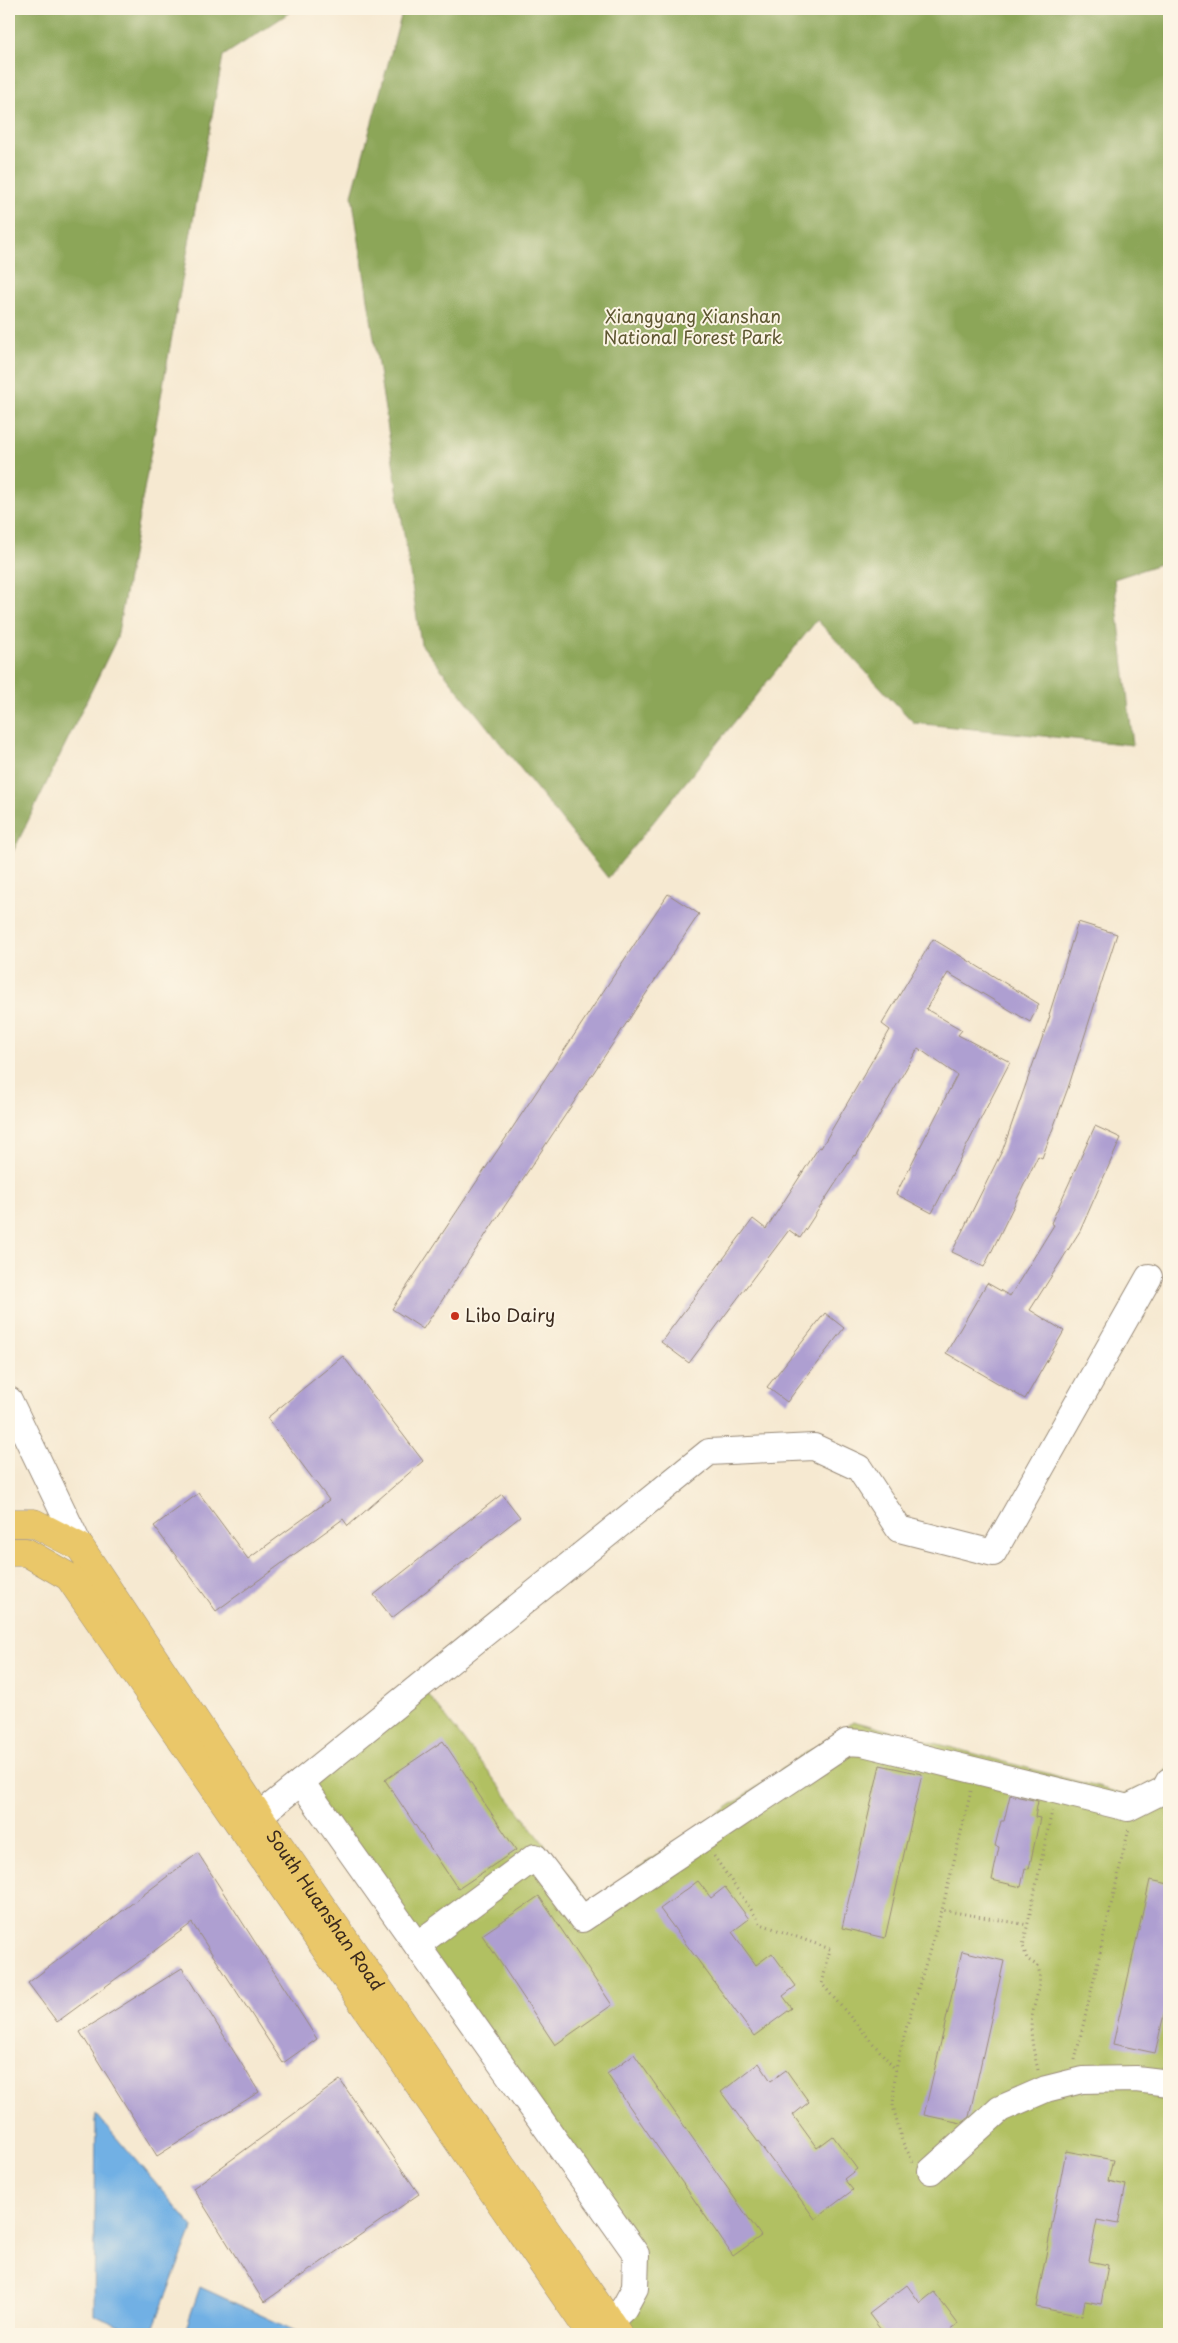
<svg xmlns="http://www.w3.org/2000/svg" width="1178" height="2343" viewBox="0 0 1178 2343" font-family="'Playpen Sans',sans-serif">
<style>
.green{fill:#b1c062;stroke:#767540}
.forest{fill:#8ca658;stroke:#64683b}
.water{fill:#71b0e4;stroke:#566d81}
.building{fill:#ae9fd1}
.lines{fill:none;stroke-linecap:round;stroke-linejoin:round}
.minor-casing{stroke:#988a78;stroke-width:28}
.major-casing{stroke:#988a78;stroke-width:29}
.path{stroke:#988a78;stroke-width:3;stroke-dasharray:1 4;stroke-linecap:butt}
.minor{stroke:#fff;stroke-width:26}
.major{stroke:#eac769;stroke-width:28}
.poi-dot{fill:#c8321e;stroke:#fcf5e5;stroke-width:2}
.labels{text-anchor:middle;stroke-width:4;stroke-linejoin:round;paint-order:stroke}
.park-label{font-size:18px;fill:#5e5732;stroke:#fcf5e5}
.poi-label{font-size:18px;fill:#3b2a1e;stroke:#fcf5e5;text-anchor:start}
.street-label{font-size:18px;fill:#3b2a1e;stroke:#fcf5e5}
</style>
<rect width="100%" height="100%" fill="#fcf5e5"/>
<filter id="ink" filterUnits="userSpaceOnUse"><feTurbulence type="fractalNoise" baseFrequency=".02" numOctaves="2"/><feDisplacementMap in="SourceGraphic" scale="10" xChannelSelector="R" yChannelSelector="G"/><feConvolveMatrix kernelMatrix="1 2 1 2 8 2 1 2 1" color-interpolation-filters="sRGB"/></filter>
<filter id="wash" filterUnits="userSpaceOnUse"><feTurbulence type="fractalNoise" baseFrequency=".0096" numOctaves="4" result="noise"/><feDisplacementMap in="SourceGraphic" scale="20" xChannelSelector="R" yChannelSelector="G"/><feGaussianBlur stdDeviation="1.12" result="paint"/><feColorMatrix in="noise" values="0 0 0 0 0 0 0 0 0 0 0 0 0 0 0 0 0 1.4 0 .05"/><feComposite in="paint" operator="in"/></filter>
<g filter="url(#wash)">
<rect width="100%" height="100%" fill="#f6e9d1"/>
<polygon class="green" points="421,1685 589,1902 853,1721 1124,1794 1161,1779 1169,1764 1169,2334 618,2334 636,2254 301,1782"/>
<g class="forest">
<polygon points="9,9 295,9 223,56 117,638 9,860"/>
<polygon points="403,9 1169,9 1169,561 1114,579 1133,745 914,723 817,620 608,878 421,644 352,195"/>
</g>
<g class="water">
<polygon points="96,2114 193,2227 151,2334 137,2334 94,2315"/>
<polygon points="200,2287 302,2334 184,2334"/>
</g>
<g id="blocks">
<g class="building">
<polygon points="668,894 699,914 423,1329 392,1309"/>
<polygon points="1078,922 1117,934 1068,1088 1042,1158 1038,1156 984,1267 952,1252 1003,1149 1050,1016 1049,1015"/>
<polygon points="933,939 1039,1004 1030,1022 948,973 926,1009 962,1030 958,1035 1010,1062 932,1213 896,1194 957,1075 918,1048 856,1156 854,1155 800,1238 789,1230 689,1363 661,1342 753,1219 766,1229 819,1147 821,1148 890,1030 882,1024"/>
<polygon points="1095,1126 1121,1138 1080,1231 1030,1310 1064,1331 1025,1399 946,1353 987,1283 1010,1296 1054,1225 1051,1223"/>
<polygon points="825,1313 844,1328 787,1402 767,1387"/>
<polygon points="343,1356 423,1461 348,1526 343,1519 216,1611 154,1526 199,1493 248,1559 329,1500 267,1418"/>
<polygon points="502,1494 520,1517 392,1618 374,1595"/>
<polygon points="443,1741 516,1850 458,1889 385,1780"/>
<polygon points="880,1765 922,1774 885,1938 842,1928"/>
<polygon points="1010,1795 1038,1801 1035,1817 1040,1818 1029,1869 1025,1868 1021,1887 992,1880 999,1847 995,1846 1001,1821 1004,1821"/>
<polygon points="198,1853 317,2039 283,2063 192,1923 57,2022 28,1983"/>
<polygon points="1150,1880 1169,1884 1169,1993 1155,2053 1113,2044"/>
<polygon points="698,1881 711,1898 725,1887 749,1919 732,1932 756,1965 772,1953 796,1986 783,1996 792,2008 754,2036 660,1909"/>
<polygon points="539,1896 612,2005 555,2045 482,1935"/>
<polygon points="962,1951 1004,1961 969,2117 961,2123 924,2115"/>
<polygon points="182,1968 259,2092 157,2156 80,2032"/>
<polygon points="634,2054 761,2236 733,2256 607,2074"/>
<polygon points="759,2063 771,2081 786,2070 809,2102 793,2115 817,2148 833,2136 857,2169 844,2179 853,2190 815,2219 721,2092"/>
<polygon points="340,2080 419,2194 264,2302 193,2188"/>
<polygon points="1066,2151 1113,2160 1108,2181 1126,2185 1118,2224 1097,2220 1089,2261 1108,2265 1101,2304 1085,2301 1082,2316 1036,2307"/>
<polygon points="907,2285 920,2303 934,2292 958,2324 945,2334 884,2334 869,2314"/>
</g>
</g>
</g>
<g filter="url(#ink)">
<use href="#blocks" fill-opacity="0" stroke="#988a78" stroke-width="1"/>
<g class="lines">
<defs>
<g id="minor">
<polyline points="9,1400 80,1547"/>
<polyline points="301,1782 636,2254 635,2288 624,2308 609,2322"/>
<polyline points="259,1816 709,1452 814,1447 859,1468 899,1529 993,1553 1149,1277"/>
<polyline points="417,1945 535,1857 582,1919 847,1742 863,1743 1128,1808 1164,1790 1169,1781"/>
<polyline points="931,2171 1000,2109 1046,2089 1082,2080 1136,2079 1169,2083"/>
</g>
<g id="major">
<path id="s1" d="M9 1523H34L80 1547 259 1816 618 2334"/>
<polyline points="9,1552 26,1552 69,1577 591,2334"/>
</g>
</defs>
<use href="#minor" class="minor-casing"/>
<use href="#major" class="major-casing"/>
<g class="path">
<polyline points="971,1791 942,1910 1028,1925"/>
<polyline points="714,1856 761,1924 830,1949 822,1984 896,2070"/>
<polyline points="1075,2060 1129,1828"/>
<path d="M1038 2070C1034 2052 1029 2034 1032 2016 1035 1999 1043 1983 1038 1966L1027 1959 1023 1946 1052 1811"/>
<polyline points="913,2162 902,2141 893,2106 895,2073 907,2025 942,1910"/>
</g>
<use href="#minor" class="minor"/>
<use href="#major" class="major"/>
</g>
</g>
<circle class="poi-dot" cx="455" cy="1316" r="5"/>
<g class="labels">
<g class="park-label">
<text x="693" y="323">Xiangyang Xianshan<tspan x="693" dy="21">National Forest Park</tspan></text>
</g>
<g class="poi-label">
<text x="465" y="1322">Libo Dairy</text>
</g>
<g class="street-label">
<text dy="6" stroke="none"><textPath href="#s1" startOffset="515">South Huanshan Road</textPath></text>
</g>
</g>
<rect width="1178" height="2343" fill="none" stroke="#fcf5e5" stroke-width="30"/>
</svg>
